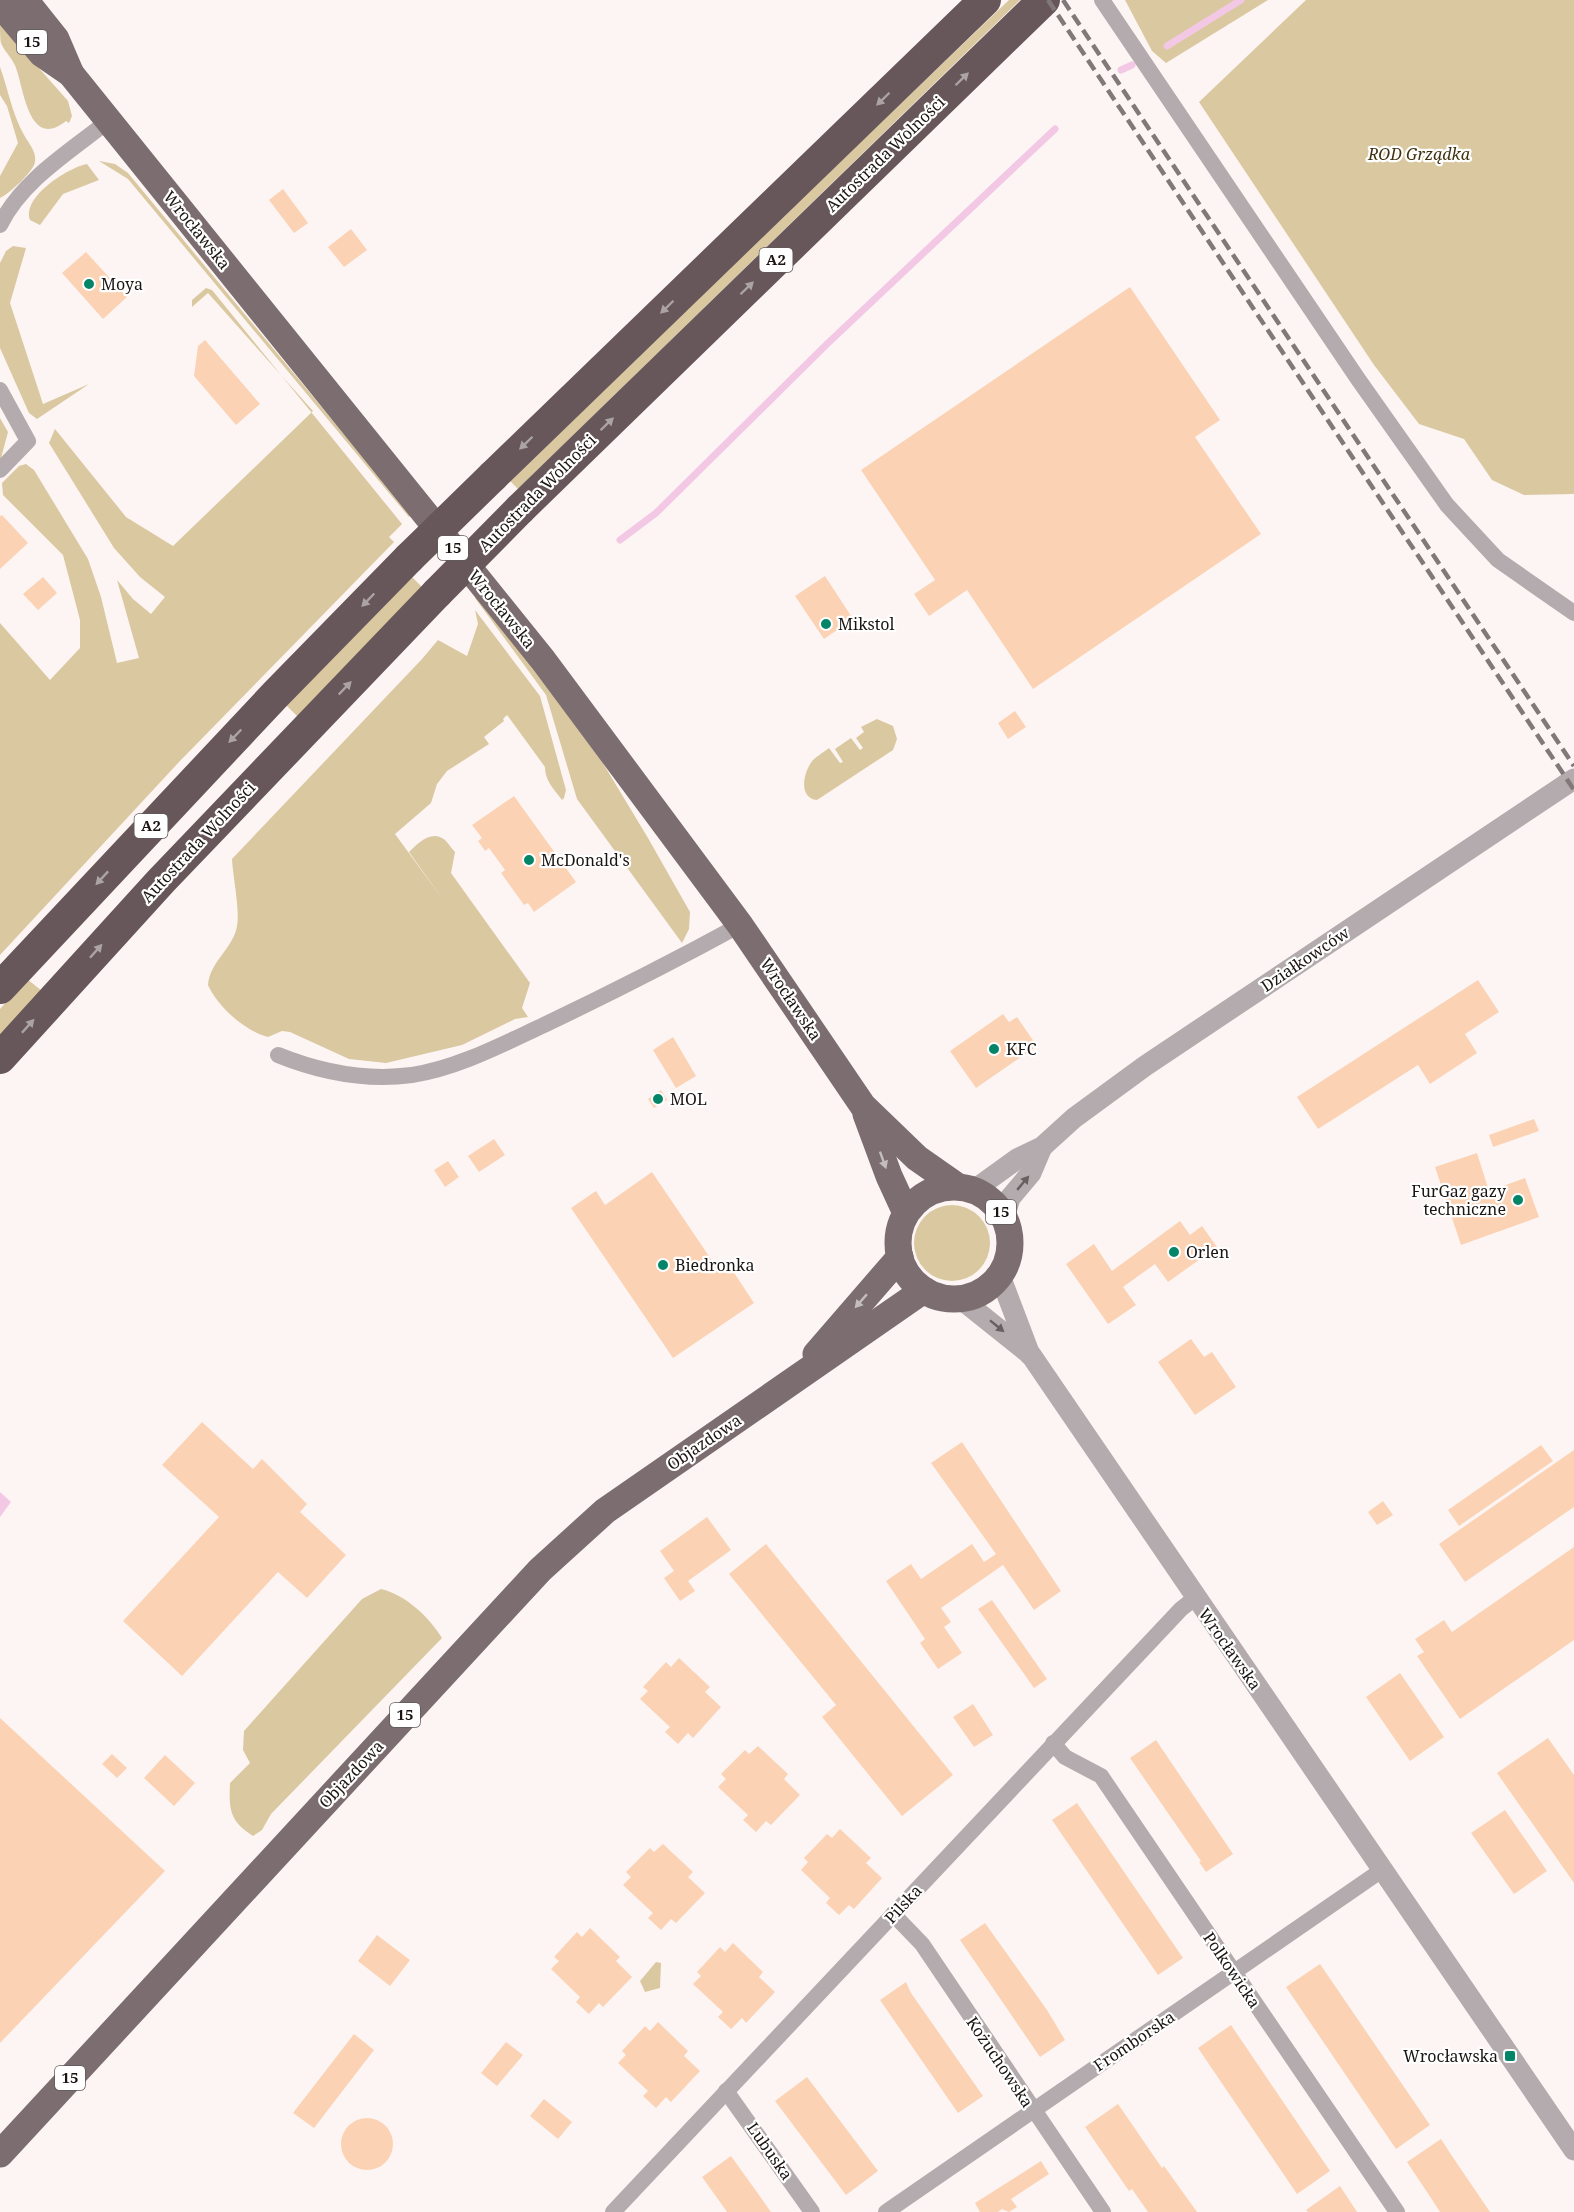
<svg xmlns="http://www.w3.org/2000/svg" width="1574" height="2212" viewBox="0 0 1574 2212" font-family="'Noto Serif',serif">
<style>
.green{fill:#dac8a0}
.water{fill:#f2c8e5}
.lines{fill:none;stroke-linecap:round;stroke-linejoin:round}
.stream{stroke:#f2c8e5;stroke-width:7}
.building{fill:#fbd3b4}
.minor{stroke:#b3abad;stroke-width:16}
.tertiary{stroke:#b3abad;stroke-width:21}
.primary{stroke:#7b6d70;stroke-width:27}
.motorway{stroke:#67575a;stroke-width:32}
.rail{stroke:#807978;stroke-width:4.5;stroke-dasharray:12 6;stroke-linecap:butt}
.motorway-bridge{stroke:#67575a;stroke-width:32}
.oneway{fill:#aba3a4}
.oneway2{fill:#c4bdbf}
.oneway3{fill:#666060}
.poi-dot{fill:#048568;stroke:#fff;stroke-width:2}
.labels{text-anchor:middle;stroke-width:4.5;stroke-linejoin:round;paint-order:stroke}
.shield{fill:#fff;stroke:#5f5a59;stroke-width:1.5}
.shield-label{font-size:15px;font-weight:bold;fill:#1a1412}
.street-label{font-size:16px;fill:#1a1412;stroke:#fff}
.park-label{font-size:16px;font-style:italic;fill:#40320f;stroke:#fff}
.poi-label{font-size:16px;fill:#1a1412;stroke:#fff;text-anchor:start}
</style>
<rect width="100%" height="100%" fill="#fdf5f4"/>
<g class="green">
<polygon points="1009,0 1020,0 518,489 508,479"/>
<polygon points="1125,0 1268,0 1166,63 1152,51"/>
<polygon points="1306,0 1574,0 1574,494 1524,495 1492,480 1464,439 1419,424 1374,365 1199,102"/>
<path d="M0 24 68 101 72 116 69 123 66 121C30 150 24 92 17 71 14 59 5 53 1 43 0 38 0 29 0 24Z"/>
<path d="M0 67C8 89 12 113 23 133 28 143 37 151 35 162 34 171 9 194 0 198V176L18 143 7 106 0 95Z"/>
<polygon points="99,161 115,164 128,173 411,515 409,517 128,179"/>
<path d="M87 164 99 180 63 194 40 225 30 220C22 197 67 168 87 164Z"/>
<polygon points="13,246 26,248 10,303 43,404 89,384 37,419 29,413 0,348 0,263 6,251"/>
<polygon points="206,288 212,290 402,524 389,537 394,542 179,762 0,955 0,623 50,680 80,648 80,620 63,555 3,495 2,483 19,466 26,464 34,470 88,559 101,597 117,663 139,658 117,580 133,599 151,614 165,597 140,577 114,548 49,443 55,429 126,517 173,546 313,411 208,293 192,307 192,300"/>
<polygon points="0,418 8,432 0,462"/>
<polygon points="410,575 424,589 298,717 284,703"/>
<polygon points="478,595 598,755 648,838 690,912 689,929 682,943 577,799 546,695 475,598"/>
<path d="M475 610 540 696 566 790 564 798 562 800C554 789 545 781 545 767L507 715 503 719 504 721 484 737 489 744 447 771 437 784 431 803 395 834 444 901 409 852C418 843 432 829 445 840 449 844 451 848 455 852L451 873 530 983 522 1008 528 1017 515 1019 462 1045 386 1063 349 1059 290 1032 282 1031 268 1037C246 1032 217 1006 208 985 210 961 233 949 237 926 240 909 233 878 232 859L422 659 438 640 467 656 478 624Z"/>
<path d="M877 719 893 726 897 739 893 750 817 800C798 798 803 772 813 760 817 756 824 752 829 748L840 763 843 762 835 749 851 738 860 750 863 748 856 738 864 732 861 727Z"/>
<polygon points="27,979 42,991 0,1037 0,1009"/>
<circle cx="952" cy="1243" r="38"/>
<path d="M381 1589C406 1595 429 1617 442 1638L271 1814 262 1830 253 1836C229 1821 229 1809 230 1783L250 1763 243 1750 244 1731 362 1599Z"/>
<polygon points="656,1962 661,1963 660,1988 645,1992 640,1981"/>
</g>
<polygon class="water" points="0,1492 11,1502 0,1517"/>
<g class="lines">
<g class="stream">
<polyline points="1167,46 1241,0"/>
<polyline points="1121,70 1132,65"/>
<polyline points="620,540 656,513 827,344 1055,129"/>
</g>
</g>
<g class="building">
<polygon points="283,189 308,223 294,233 269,200"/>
<polygon points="351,229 367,250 344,267 328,247"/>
<polygon points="86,252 127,297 103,319 62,273"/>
<polygon points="1130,287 1220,420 1195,437 1261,534 1033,689 967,590 929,616 914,594 935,580 861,470"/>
<polygon points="205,340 260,404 236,425 194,376 198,346"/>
<polygon points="2,515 28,543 0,569 0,516"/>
<polygon points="825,576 853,619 824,639 795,596"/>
<polygon points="43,577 57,593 38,610 23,594"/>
<polygon points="1015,711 1026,727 1008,739 998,723"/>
<polygon points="514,796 576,882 534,912 528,903 524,905 501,873 505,870 489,848 485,851 478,841 482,838 472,825"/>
<polygon points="1478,980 1499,1012 1465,1034 1477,1053 1430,1084 1418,1065 1318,1129 1297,1097"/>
<polygon points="1003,1014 1009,1022 1017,1017 1037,1046 976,1088 950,1051"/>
<polygon points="673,1037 696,1076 676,1088 653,1050"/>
<polygon points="661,1090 667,1100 654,1108 648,1099"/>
<polygon points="1534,1119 1539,1131 1493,1147 1489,1135"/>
<polygon points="494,1139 505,1155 479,1172 468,1156"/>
<polygon points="1477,1153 1489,1191 1525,1178 1539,1217 1461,1245 1435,1167"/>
<polygon points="448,1161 459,1177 445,1187 434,1170"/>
<polygon points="652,1172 717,1268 727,1262 754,1303 673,1358 571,1208 596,1191 605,1205"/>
<polygon points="1180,1221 1190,1235 1202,1226 1217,1247 1168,1282 1155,1264 1123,1287 1136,1305 1108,1324 1066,1264 1094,1244 1112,1271"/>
<polygon points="1191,1339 1204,1357 1212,1352 1236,1387 1195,1415 1158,1362"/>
<polygon points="202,1422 253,1469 262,1459 307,1504 300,1512 346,1555 307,1598 278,1572 182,1676 123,1621 219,1517 162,1465"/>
<polygon points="962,1442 1061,1591 1034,1610 1003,1565 941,1608 951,1622 944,1627 962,1653 938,1669 920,1643 925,1639 886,1581 911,1564 921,1579 972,1544 984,1562 996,1554 931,1463"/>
<polygon points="1541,1445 1553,1461 1459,1526 1448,1510"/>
<polygon points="1574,1450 1574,1507 1465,1582 1439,1544"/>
<polygon points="1383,1501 1393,1515 1377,1525 1368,1512"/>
<polygon points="707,1517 731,1550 688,1581 695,1591 680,1601 664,1578 674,1571 660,1551"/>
<polygon points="766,1544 953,1775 902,1816 822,1717 836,1705 729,1574"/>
<polygon points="1574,1547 1574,1640 1460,1719 1417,1656 1424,1652 1415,1639 1444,1620 1452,1632"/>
<polygon points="992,1600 1047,1679 1034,1688 978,1609"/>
<polygon points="679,1658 710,1687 705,1692 721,1707 693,1738 688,1733 678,1744 665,1732 670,1727 640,1699 648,1691 643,1687 666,1662 671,1667"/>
<polygon points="1400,1673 1444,1737 1410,1761 1366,1697"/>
<polygon points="973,1704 993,1735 974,1747 953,1717"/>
<polygon points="0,1718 165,1871 0,2043"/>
<polygon points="1548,1738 1574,1775 1574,1883 1497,1773"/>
<polygon points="1156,1740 1233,1854 1206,1872 1199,1862 1201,1861 1130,1758"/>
<polygon points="758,1746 788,1774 784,1779 800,1795 771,1825 766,1821 756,1832 743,1820 748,1815 718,1787 726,1779 721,1774 745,1750 749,1754"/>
<polygon points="112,1754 127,1768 117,1778 102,1764"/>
<polygon points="165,1755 195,1783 174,1806 144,1778"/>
<polygon points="1077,1803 1183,1958 1158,1975 1052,1820"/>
<polygon points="1505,1810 1547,1871 1514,1894 1471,1833"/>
<polygon points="840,1829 871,1858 866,1863 882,1878 854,1909 849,1905 839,1915 826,1903 830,1898 801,1870 808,1862 804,1858 827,1834 832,1838"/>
<polygon points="663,1844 693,1872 688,1877 705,1893 676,1923 671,1919 661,1930 648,1918 653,1913 623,1885 631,1877 626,1872 650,1848 654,1852"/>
<polygon points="985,1923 1047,2010 1065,2040 1040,2057 960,1940"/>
<polygon points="590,1928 620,1957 616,1961 632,1977 603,2007 599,2003 589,2014 576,2002 580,1997 551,1969 559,1961 554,1957 577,1932 582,1937"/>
<polygon points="377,1935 410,1960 390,1986 358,1961"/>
<polygon points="733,1943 763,1972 759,1977 775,1992 746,2023 742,2018 731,2029 718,2017 723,2012 693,1984 701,1976 697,1972 720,1947 725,1952"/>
<polygon points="1320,1964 1430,2125 1396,2149 1286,1987"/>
<polygon points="906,1982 911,1993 983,2096 958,2113 880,2000"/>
<polygon points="658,2022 688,2051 684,2056 700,2071 671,2102 666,2097 656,2108 643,2096 648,2091 618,2063 626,2055 622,2051 645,2026 650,2031"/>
<polygon points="1231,2025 1330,2171 1297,2194 1198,2048"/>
<polygon points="354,2034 374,2050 314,2128 293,2113"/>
<polygon points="506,2042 523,2055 497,2086 481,2073"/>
<polygon points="807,2077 878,2171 846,2195 775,2101"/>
<polygon points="544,2099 572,2122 558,2139 530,2116"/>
<polygon points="1118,2104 1162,2168 1164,2166 1197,2212 1148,2212 1132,2189 1129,2191 1085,2127"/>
<circle cx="367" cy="2144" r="26"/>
<polygon points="1441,2139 1452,2156 1490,2212 1440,2212 1429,2195 1407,2162"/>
<polygon points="731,2156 754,2188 771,2212 727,2212 725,2209 702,2177"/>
<polygon points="1041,2161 1049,2174 1011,2199 1017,2207 1009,2212 1002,2209 998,2212 980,2212 975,2203"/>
<polygon points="1340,2186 1357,2212 1308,2212 1306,2210"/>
</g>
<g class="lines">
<g class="minor">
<polyline points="1102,0 1358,379 1447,505 1498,560 1574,613"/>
<path d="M0 225C22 180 71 151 108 121"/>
<polyline points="0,390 28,441 0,470"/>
<path d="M278 1055C320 1072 366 1081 412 1075 458 1068 503 1044 544 1025 611 993 676 960 740 925"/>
<polyline points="1053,1743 1065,1757 1101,1776 1397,2212"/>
<polyline points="893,1914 922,1944 1103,2212"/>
<polyline points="726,2091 812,2212"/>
<polyline points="613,2212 1181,1609 1195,1598"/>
<polyline points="886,2212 1382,1870"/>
</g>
<g class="tertiary">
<polyline points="974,1190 1017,1159 1042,1147 1074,1118 1145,1066 1574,779"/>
<polyline points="1004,1218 1010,1198 1031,1173 1042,1147"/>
<polyline points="1000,1276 1030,1355"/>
<polyline points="961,1299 1031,1355 1574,2150"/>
</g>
<g class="primary">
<polyline points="25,0 56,39 71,74"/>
<polyline points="0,4 42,54 71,74 543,660 740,925 863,1106 917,1158 957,1186"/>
<polyline points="866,1114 889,1176 906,1213"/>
<circle cx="954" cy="1243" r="56"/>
<polyline points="816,1354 900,1257"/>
<polyline points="0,2154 540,1570 605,1511 924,1290"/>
</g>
<g class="motorway">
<polyline points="493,476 985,0"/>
<polyline points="520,509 1044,0"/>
<polyline points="0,988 276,694 409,558"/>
<polyline points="0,1058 161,881 437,593"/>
</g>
<g class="rail">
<polyline points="1048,0 1574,790"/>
<polyline points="1063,0 1574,766"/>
</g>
<g class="motorway-bridge">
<polyline points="409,558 493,476"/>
<polyline points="437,593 520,509"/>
</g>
</g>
<defs><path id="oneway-solid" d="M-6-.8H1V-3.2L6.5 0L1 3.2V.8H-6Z" transform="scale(1.5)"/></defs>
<g class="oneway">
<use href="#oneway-solid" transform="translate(962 79) rotate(-44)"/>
<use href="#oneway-solid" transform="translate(883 99) rotate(136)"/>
<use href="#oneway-solid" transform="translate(747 288) rotate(-44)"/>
<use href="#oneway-solid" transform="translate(667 307) rotate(136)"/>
<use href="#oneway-solid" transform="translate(607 424) rotate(-44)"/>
<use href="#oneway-solid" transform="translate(526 443) rotate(136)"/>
<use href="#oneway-solid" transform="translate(368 600) rotate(134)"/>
<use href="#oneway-solid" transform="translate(345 688) rotate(-46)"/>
<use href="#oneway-solid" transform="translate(235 736) rotate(134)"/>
<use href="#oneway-solid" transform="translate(102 878) rotate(133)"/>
<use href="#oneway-solid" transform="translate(96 951) rotate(-48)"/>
<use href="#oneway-solid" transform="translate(28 1026) rotate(-48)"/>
</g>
<g class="oneway2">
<use href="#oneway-solid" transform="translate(883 1160) rotate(70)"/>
<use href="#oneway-solid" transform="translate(861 1301) rotate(131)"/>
</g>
<g class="oneway3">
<use href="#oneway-solid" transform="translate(1023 1183) rotate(-50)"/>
<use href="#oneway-solid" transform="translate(997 1326) rotate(39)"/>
</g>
<g class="poi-dot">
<circle cx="89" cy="284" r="6"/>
<circle cx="826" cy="624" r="6"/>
<circle cx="529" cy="860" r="6"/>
<circle cx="994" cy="1049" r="6"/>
<circle cx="658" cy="1099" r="6"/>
<circle cx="1518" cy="1200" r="6"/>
<circle cx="1174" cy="1252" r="6"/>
<circle cx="663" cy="1265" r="6"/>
<rect x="1504" y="2050" width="12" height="12" rx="3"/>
</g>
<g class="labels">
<g class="shield">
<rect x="17" y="30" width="30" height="24" rx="4.5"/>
<rect x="759.5" y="248" width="33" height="24" rx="4.5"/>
<rect x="438" y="536" width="30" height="24" rx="4.5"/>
<rect x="134.5" y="814" width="33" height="24" rx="4.5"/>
<rect x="986" y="1200" width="30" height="24" rx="4.5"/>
<rect x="390" y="1703" width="30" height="24" rx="4.5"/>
<rect x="55" y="2066" width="30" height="24" rx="4.5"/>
</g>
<g class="shield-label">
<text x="32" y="47">15</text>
<text x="776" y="265">A2</text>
<text x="453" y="553">15</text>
<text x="151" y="831">A2</text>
<text x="1001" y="1217">15</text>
<text x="405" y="1720">15</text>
<text x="70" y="2083">15</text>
</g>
<g class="street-label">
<text transform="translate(885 154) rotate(-44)" y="6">Autostrada Wolności</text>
<text transform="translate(197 230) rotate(51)" y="6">Wrocławska</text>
<text transform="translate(537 493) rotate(-45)" y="6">Autostrada Wolności</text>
<text transform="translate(502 609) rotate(51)" y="6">Wrocławska</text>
<text transform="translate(198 842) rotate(-47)" y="6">Autostrada Wolności</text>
<text transform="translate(1305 959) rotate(-34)" y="6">Działkowców</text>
<text transform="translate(791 999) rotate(56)" y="6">Wrocławska</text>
<text transform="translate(704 1442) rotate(-34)" y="6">Objazdowa</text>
<text transform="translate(1230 1649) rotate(55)" y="6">Wrocławska</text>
<text transform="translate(351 1774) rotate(-47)" y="6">Objazdowa</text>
<text transform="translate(903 1904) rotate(-47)" y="6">Pilska</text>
<text transform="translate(1232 1970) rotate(56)" y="6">Polkowicka</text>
<text transform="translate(1134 2041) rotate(-34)" y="6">Fromborska</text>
<text transform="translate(1000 2062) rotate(56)" y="6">Kożuchowska</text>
<text transform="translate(770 2151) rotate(55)" y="6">Lubuska</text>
</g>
<g class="park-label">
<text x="1419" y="160">ROD Grządka</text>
</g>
<g class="poi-label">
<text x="101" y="290">Moya</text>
<text x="838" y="630">Mikstol</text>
<text x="541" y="866">McDonald's</text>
<text x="1006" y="1055">KFC</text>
<text x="670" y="1105">MOL</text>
<text x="1506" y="1197" text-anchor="end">FurGaz gazy<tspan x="1506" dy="18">techniczne</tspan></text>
<text x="1186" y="1258">Orlen</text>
<text x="675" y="1271">Biedronka</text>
<text x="1498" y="2062" text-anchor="end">Wrocławska</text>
</g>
</g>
</svg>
